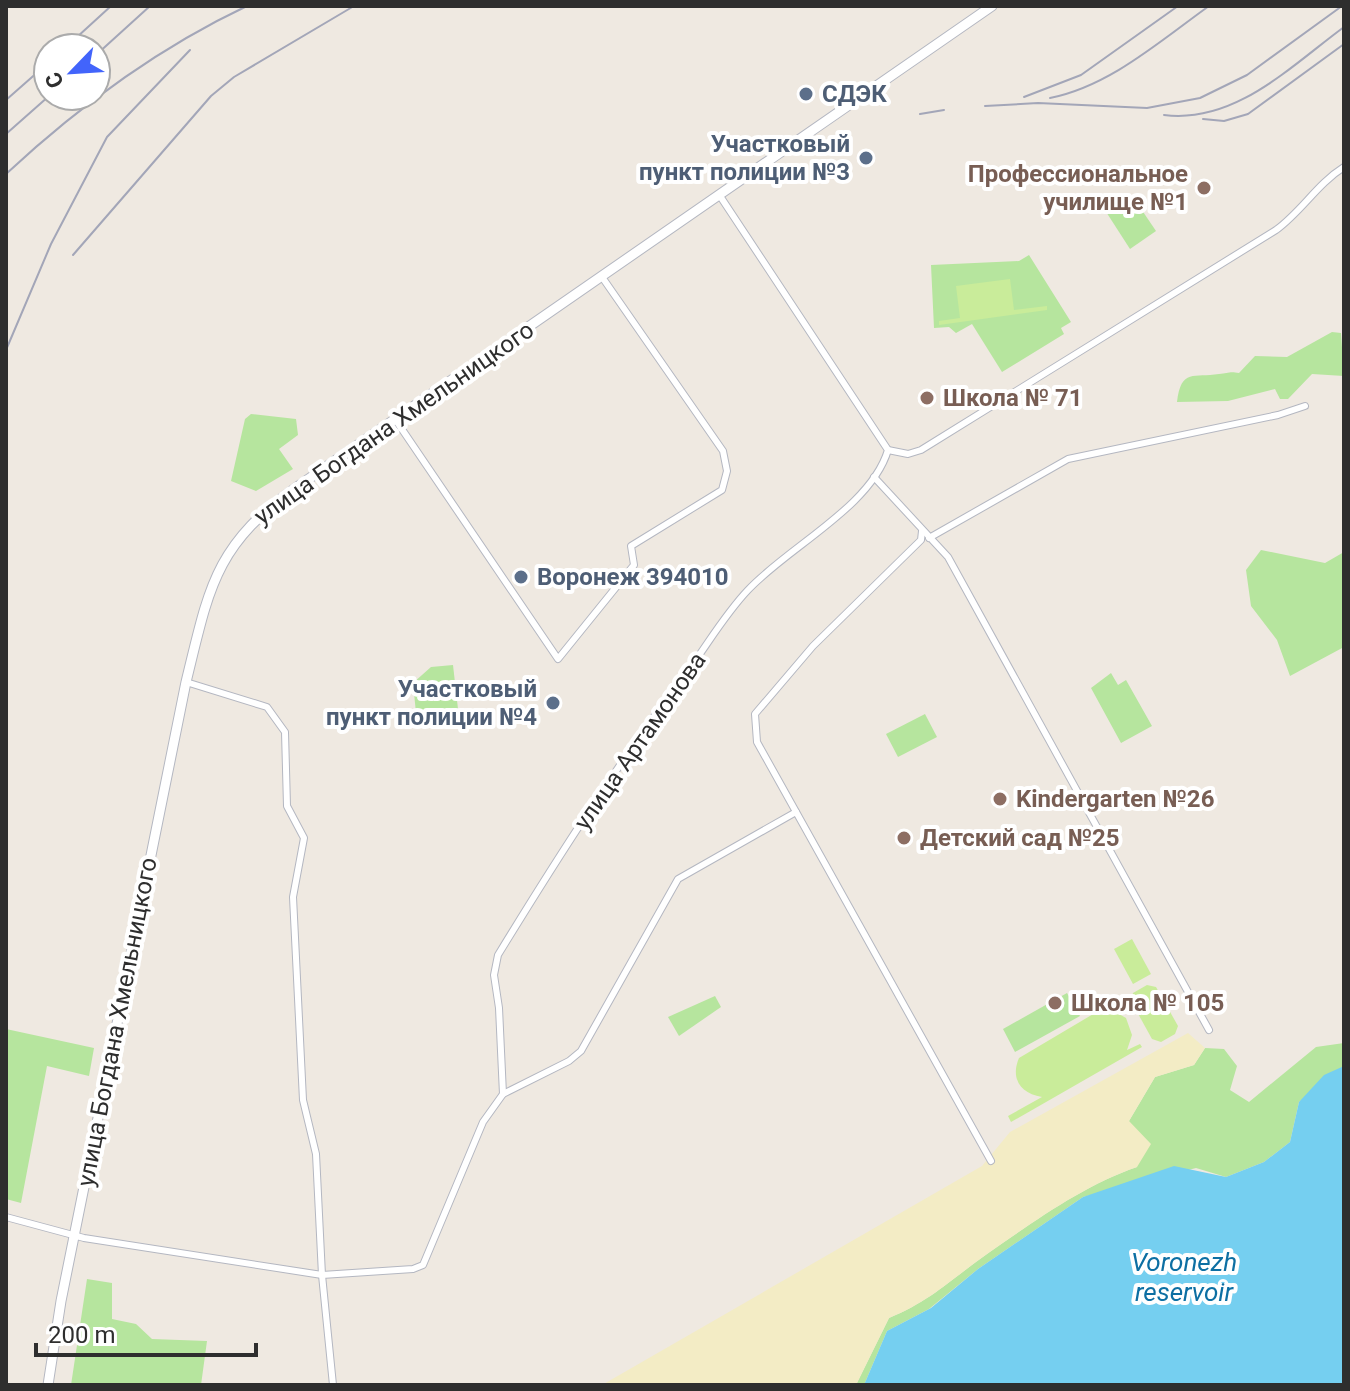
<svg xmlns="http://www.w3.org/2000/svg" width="1350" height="1391" viewBox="0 0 1350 1391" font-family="Roboto,sans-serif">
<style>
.green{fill:#b6e59e}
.sand{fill:#f3ecc5}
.pitch{fill:#c9ec9a}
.water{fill:#75cff0}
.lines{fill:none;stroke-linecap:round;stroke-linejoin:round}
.street-casing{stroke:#b4b7c1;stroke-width:8}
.secondary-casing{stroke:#b4b7c1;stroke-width:11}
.street{stroke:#fff;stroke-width:6}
.secondary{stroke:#fff;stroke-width:9}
.rail{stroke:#a3a6b8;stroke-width:2}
.service-dot{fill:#5c6f8a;stroke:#fff;stroke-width:3}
.education-dot{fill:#8d6e63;stroke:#fff;stroke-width:3}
.labels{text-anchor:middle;stroke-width:8;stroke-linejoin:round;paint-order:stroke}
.service-label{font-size:24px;font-weight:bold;fill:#4e5e75;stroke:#fff;text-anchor:start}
.education-label{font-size:24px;font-weight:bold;fill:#785e54;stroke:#fff;text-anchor:start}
.street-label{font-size:24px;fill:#2e2e2e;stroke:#fff}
.water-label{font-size:26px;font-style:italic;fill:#0d6fa3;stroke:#fff}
</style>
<rect width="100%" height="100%" fill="#efe9e1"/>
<g class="green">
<polygon points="1133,197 1156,231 1130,249 1101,204"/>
<polygon points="1029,255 1071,322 1061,328 1064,334 1002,372 972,324 956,333 949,327 934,328 931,265 1019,261"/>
<path d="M1332 332 1341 333 1344 376 1312 374 1288 399H1280L1275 389 1228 401 1177 402C1181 368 1194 378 1219 374 1228 373 1230 371 1239 373L1255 356 1287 357Z"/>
<polygon points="251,414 296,419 298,435 279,449 293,469 256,491 231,481 245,419"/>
<polygon points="1261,550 1325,563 1344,552 1344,647 1290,676 1277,640 1251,606 1246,570"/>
<polygon points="453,665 458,709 416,713 413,683 431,667"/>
<polygon points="1111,673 1118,685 1126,680 1152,726 1121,743 1091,688"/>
<polygon points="925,714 937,737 898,757 886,734"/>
<polygon points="1067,993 1080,1016 1015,1052 1003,1029"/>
<polygon points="715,996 721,1007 679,1036 668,1017"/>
<polygon points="6,1029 94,1048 89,1076 47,1066 21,1203 6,1199"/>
<path d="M1344 1043V1067L1299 1102 1290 1142 1264 1162 1226 1177 1196 1168 1083 1197 978 1269 929 1309 887 1331 864 1385H856L889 1318C932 1300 950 1280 987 1254 1033 1222 1084 1185 1137 1167L1129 1121 1155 1077 1194 1065 1205 1048 1224 1049 1237 1066 1230 1090 1249 1102 1316 1047Z"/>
<polygon points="87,1279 112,1283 112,1319 136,1324 152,1339 207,1341 201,1385 71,1385"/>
</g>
<path class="sand" d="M1188 1033 1205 1048 1194 1065 1155 1077 1129 1121 1151 1144 1137 1167C1084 1185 1033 1222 987 1254 950 1280 932 1300 889 1318L856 1385H602L982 1166 1010 1132Z"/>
<g class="pitch">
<polygon points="1010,279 1014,310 1047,306 1047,310 939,325 939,321 960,318 956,286"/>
<polygon points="1132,939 1151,974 1133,984 1114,949"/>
<polygon points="1147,985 1156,987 1178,1026 1175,1034 1161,1042 1152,1039 1131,1001 1133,993"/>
<path d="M1100 1010H1112L1126 1018 1132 1035 1127 1050 1140 1044 1142 1047 1011 1122 1008 1116 1042 1097C1021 1094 1010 1079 1019 1058Z"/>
</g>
<polygon class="water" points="1344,1066 1344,1385 864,1385 887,1331 931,1308 978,1269 1083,1197 1174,1166 1226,1177 1264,1162 1290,1142 1299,1102 1324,1075"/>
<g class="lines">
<defs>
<g id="street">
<polyline points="395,419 558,659 634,565 631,546 722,490 727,471 723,451 602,277"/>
<path d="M888 450 908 454 921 450 1276 230C1302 211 1317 184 1344 167"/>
<polyline points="874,477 948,557 1209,1030"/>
<polyline points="922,531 921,540 813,646 755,714 757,742 991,1161"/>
<polyline points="929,538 1068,459 1278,415 1305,406"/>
<polyline points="186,682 267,707 285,732 287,806 304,838 293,897 303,1100 316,1154 322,1275 333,1385"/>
<polyline points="503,1094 569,1061 581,1051 678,879 796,812"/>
<path d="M6 1217 84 1238 322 1275 413 1269 423 1265 483 1122 503 1094 499 1008 494 975 498 955C558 857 620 760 690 668 709 642 726 613 748 590 788 547 871 507 888 450L720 196"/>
</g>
<path id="secondary" d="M48 1385 61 1301 186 682C209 589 214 545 297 487L992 6"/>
</defs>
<use href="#street" class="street-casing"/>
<use href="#secondary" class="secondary-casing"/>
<use href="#street" class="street"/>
<use href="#secondary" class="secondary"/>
<g class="rail">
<polyline points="65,48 111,6"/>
<polyline points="96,55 150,6"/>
<polyline points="1024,97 1081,75 1178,6"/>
<path d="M1050 98C1110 86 1160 41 1209 6"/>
<polyline points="6,100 48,63"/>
<polyline points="985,106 1038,103 1147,108 1200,98 1247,75 1342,6"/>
<polyline points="920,114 944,110"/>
<path d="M1164 115C1235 124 1291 66 1344 27"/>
<polyline points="1203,119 1224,121 1248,114 1344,44"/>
<polyline points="6,134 49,96"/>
<path d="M6 174C78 107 158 48 247 6"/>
<polyline points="73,255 211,96 234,77 354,6"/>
<polyline points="6,350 51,244 107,137 190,50"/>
</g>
</g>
<g class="service-dot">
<circle cx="806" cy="94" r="8"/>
<circle cx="866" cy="158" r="8"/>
<circle cx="521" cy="577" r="8"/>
<circle cx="553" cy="703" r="8"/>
</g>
<g class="education-dot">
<circle cx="1204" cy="188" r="8"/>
<circle cx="927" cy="398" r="8"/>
<circle cx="1000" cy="799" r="8"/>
<circle cx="904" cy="838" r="8"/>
<circle cx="1055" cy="1003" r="8"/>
</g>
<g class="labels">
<g class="service-label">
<text x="822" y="102">СДЭК</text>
<text x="850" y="152" text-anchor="end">Участковый<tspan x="850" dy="28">пункт полиции №3</tspan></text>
<text x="537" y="585">Воронеж 394010</text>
<text x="537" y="697" text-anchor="end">Участковый<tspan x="537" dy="28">пункт полиции №4</tspan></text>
</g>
<g class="education-label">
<text x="1188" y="182" text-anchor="end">Профессиональное<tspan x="1188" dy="28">училище №1</tspan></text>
<text x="943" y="406">Школа № 71</text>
<text x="1016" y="807">Kindergarten №26</text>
<text x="920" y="846">Детский сад №25</text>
<text x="1071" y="1011">Школа № 105</text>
</g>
<g class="street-label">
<text transform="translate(394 423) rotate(-35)" y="8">улица Богдана Хмельницкого</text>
<text transform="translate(640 741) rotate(-55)" y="8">улица Артамонова</text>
<text transform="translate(117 1022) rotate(-79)" y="8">улица Богдана Хмельницкого</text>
</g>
<g class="water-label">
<text x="1184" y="1271">Voronezh<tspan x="1184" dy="30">reservoir</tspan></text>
</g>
</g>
<rect width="1350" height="1391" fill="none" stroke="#2e2e2e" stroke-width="16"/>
<g transform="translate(72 72) rotate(245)"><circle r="38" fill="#ffffff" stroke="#ababab" stroke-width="2"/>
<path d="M0-6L14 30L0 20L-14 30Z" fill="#4264fb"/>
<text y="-12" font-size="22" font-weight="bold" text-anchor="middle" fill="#2e2e2e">С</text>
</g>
<path d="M36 1343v12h220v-12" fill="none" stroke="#2e2e2e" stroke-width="4"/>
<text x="48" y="1343" font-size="24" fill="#2e2e2e" stroke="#ffffff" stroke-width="6" paint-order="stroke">200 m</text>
</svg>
